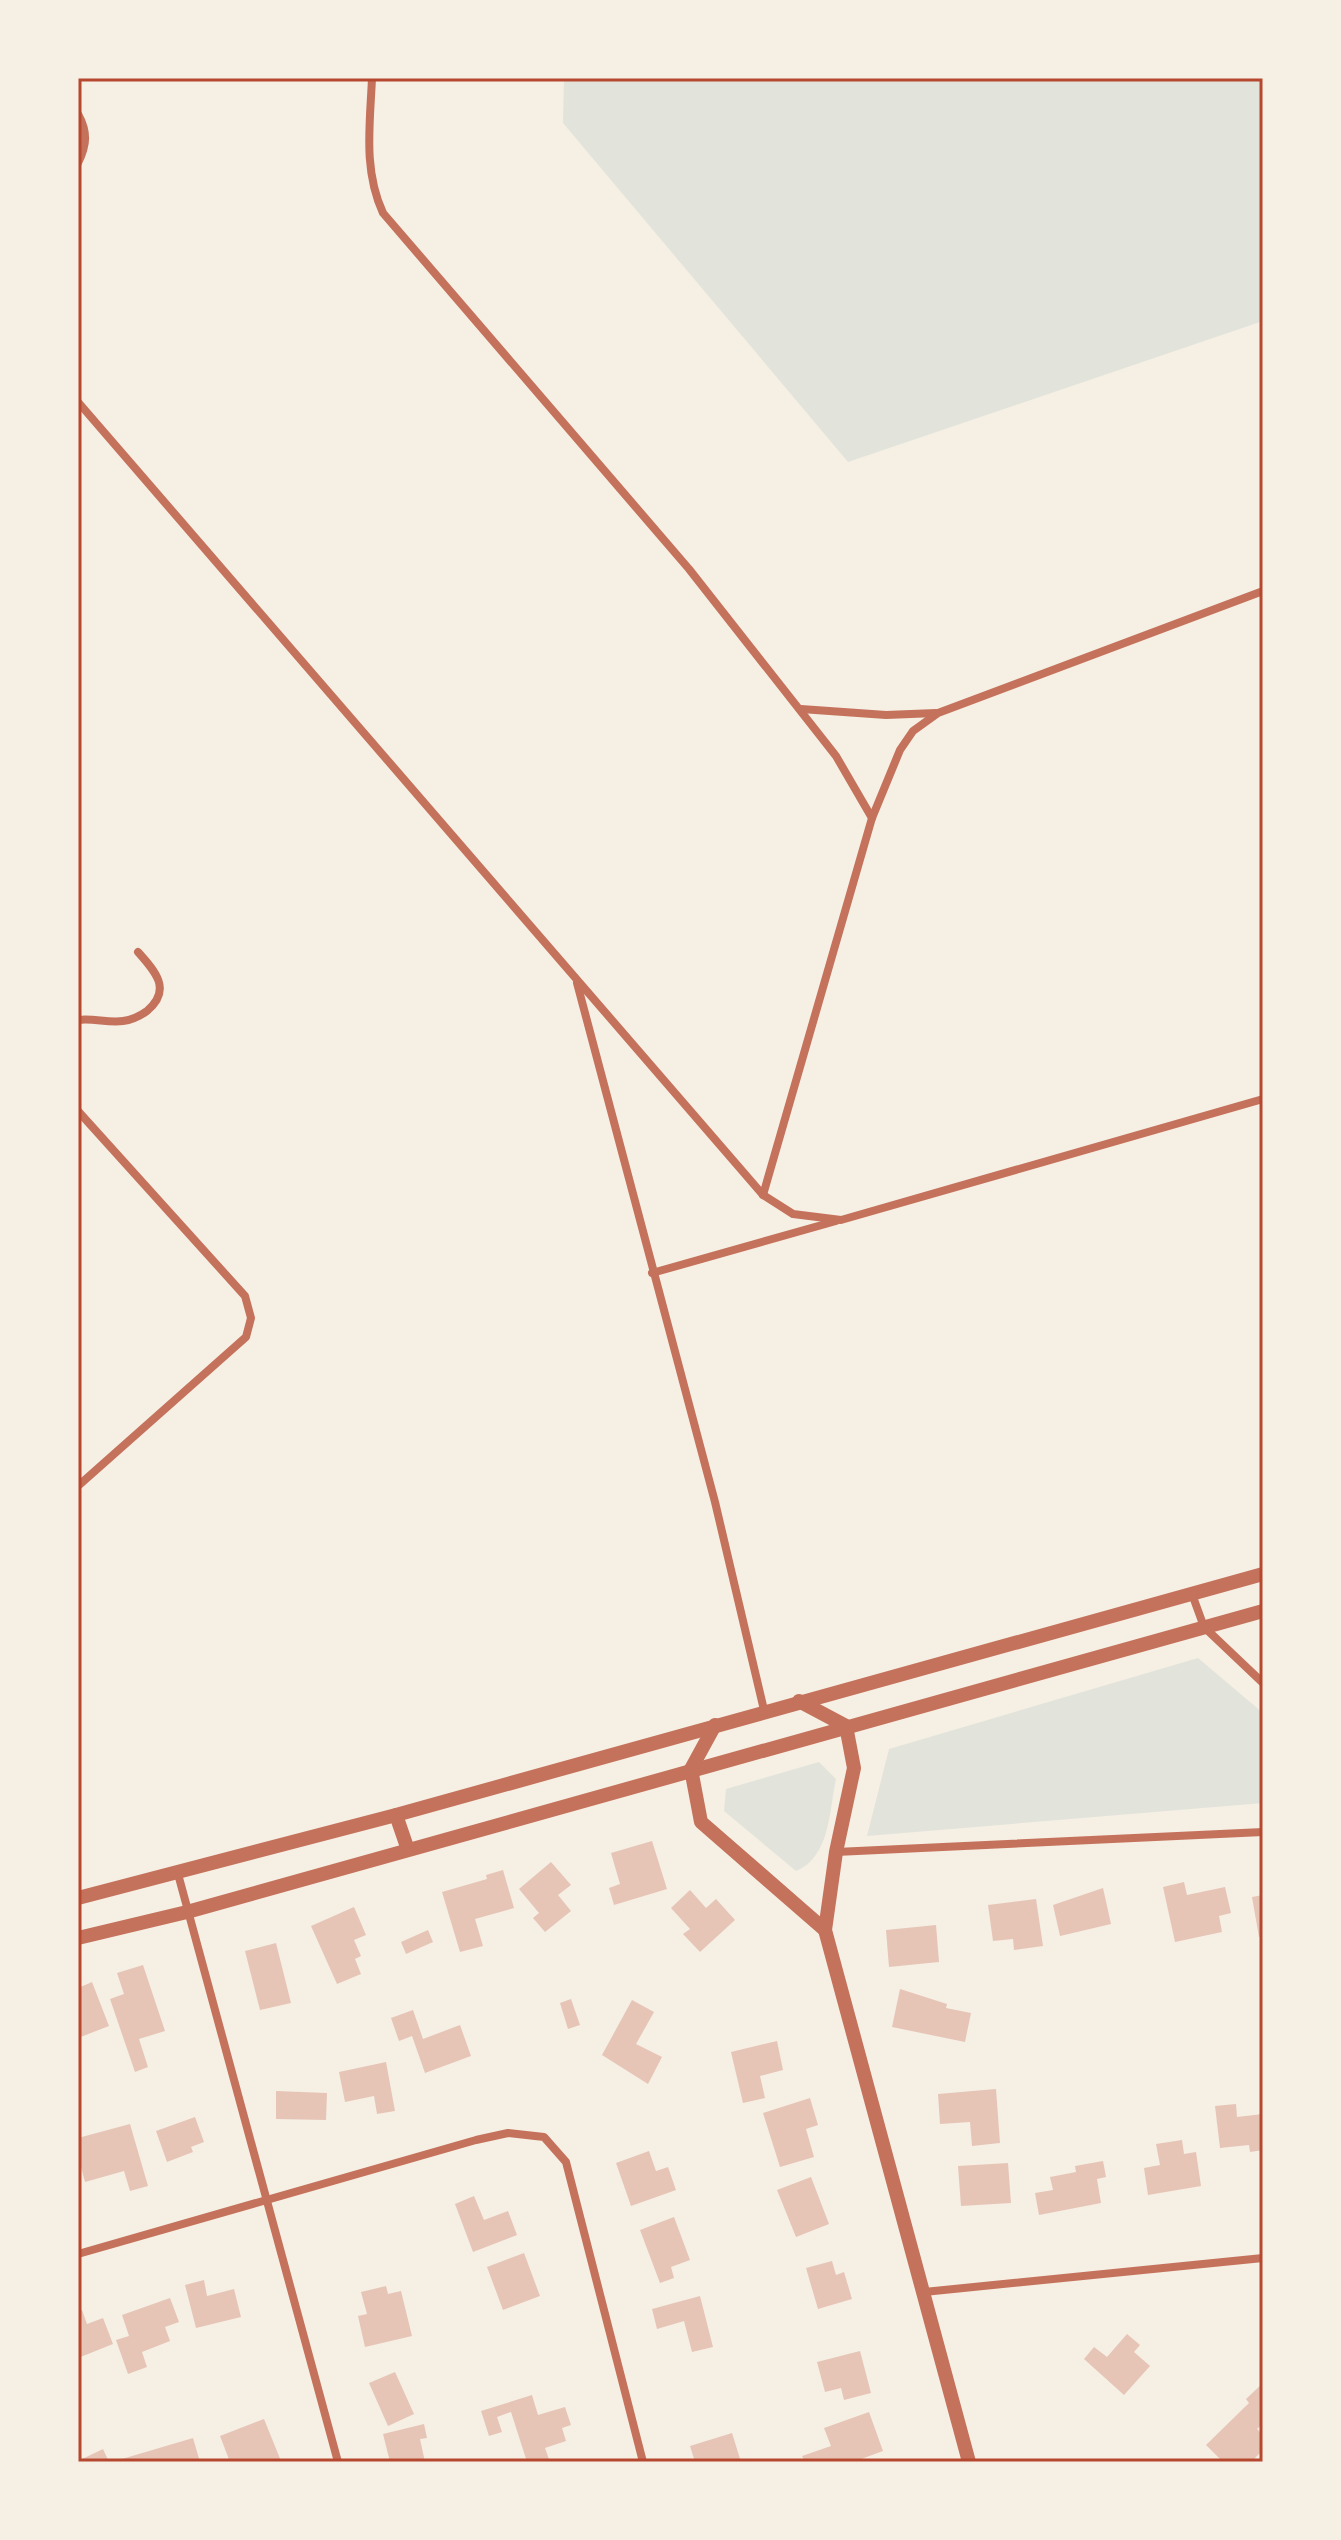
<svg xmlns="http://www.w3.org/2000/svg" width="1341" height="2540" viewBox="0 0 1341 2540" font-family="'Archivo Narrow',sans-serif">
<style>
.green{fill:#e2e4dc}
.building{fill:#e6c5b7}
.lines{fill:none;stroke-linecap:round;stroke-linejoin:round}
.minor{stroke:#c5725c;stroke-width:8}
.tertiary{stroke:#c5725c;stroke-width:14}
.neatline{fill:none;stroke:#b5482f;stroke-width:3}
</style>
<rect width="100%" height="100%" fill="#f6efe4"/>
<g class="green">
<polygon points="564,78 1263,78 1263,321 848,462 563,123"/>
<polygon points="1198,1658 1263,1713 1263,1803 867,1836 889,1749"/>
<path d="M819 1762 836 1779C829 1812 830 1857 796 1871L724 1811 726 1789Z"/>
</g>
<g class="building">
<polygon points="652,1841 667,1889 614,1905 609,1888 620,1884 611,1853"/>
<polygon points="551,1862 571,1885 558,1895 571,1911 545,1932 533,1918 539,1913 519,1889"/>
<polygon points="503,1870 514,1908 475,1919 483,1946 460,1952 442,1892 487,1879 486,1875"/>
<polygon points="1184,1882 1187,1895 1225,1887 1231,1913 1219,1916 1222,1932 1175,1942 1163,1887"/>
<polygon points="1103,1888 1111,1924 1060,1936 1053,1905"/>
<polygon points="690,1890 706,1908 716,1899 735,1920 700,1952 683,1934 690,1929 671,1908"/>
<polygon points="1263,1895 1263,1936 1259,1937 1252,1897"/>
<polygon points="1036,1899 1043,1946 1014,1950 1013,1939 993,1941 988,1905"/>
<polygon points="354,1907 366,1935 354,1940 361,1956 355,1959 361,1974 337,1984 311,1926"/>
<polygon points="936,1925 939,1962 889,1967 886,1930"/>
<polygon points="428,1930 433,1942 406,1954 401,1942"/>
<polygon points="276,1943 291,2003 260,2010 245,1951"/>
<polygon points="143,1965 165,2031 139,2039 148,2067 135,2072 110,1999 124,1994 117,1973"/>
<polygon points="92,1982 109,2026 78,2038 78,1988"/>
<polygon points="900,1989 947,2004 946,2008 971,2013 965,2042 892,2027"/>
<polygon points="571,1999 580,2025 568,2029 560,2003"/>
<polygon points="632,2000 654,2012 636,2044 662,2057 648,2084 602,2055"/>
<polygon points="413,2010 423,2039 460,2025 471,2056 425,2073 412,2036 399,2041 391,2018"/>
<polygon points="777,2041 783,2070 760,2076 765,2098 743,2103 731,2052"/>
<polygon points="386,2062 395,2111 377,2114 374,2096 345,2102 339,2072"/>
<polygon points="996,2089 1000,2143 972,2146 970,2122 940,2124 938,2094"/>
<polygon points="276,2091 327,2093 326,2120 276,2119"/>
<polygon points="810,2098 818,2125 806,2129 814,2157 780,2167 763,2113"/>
<polygon points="1236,2104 1237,2117 1263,2114 1263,2150 1250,2152 1249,2145 1220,2148 1215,2106"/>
<polygon points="195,2117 204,2142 191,2147 193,2152 167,2162 156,2131"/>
<polygon points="130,2124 148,2186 130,2191 124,2171 85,2182 78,2156 78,2138"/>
<polygon points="1182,2140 1184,2154 1196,2152 1201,2186 1148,2195 1144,2168 1160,2165 1156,2144"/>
<polygon points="649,2151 656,2171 668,2167 676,2190 631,2206 616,2163"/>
<polygon points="1103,2161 1106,2177 1097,2179 1101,2203 1039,2215 1035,2193 1053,2190 1050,2177 1076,2172 1075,2166"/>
<polygon points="1008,2163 1011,2203 961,2206 958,2166"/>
<polygon points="811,2177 829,2224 796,2237 777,2190"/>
<polygon points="474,2196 484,2220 508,2211 517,2235 473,2252 455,2204"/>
<polygon points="674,2217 690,2260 671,2267 674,2278 660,2283 640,2230"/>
<polygon points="524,2253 540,2296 503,2310 487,2267"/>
<polygon points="832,2261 836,2275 844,2272 852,2299 818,2309 806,2268"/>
<polygon points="204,2280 207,2296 234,2289 241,2317 196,2328 185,2285"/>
<polygon points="386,2286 388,2294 401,2291 412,2336 365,2347 358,2316 367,2314 361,2292"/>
<polygon points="700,2296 713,2347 692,2352 684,2321 657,2329 652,2309"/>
<polygon points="170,2298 179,2322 165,2327 170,2341 142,2352 147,2367 128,2374 116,2340 129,2336 122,2315"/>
<polygon points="82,2310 87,2324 103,2318 113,2344 78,2358 78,2312"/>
<polygon points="1127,2334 1140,2345 1134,2352 1150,2366 1124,2395 1084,2359 1094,2347 1107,2357"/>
<polygon points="860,2351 871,2393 844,2400 841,2388 825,2392 817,2362"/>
<polygon points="395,2372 414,2414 388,2426 369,2383"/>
<polygon points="1263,2383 1263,2423 1257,2429 1263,2435 1263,2450 1251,2462 1223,2462 1206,2445 1249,2403 1246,2399"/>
<polygon points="532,2395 538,2415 565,2407 571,2425 562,2428 566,2441 545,2448 550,2462 527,2462 511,2412 497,2417 502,2432 489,2436 481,2411"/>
<polygon points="869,2412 883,2451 853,2462 805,2462 802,2456 831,2446 824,2428"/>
<polygon points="264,2419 281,2461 230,2462 220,2436"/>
<polygon points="424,2424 427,2438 420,2439 425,2462 390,2462 383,2434"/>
<polygon points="732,2433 741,2462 695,2462 690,2446"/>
<polygon points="193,2438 200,2462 123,2462 122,2459"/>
<polygon points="103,2449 109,2462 78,2462 78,2461"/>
</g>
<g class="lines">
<g class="minor">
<path d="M372 78C370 125 363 169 383 213L689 569 836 756 872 818"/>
<path d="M78 114C88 132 87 145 78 163"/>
<polyline points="78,402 763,1195 793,1214 841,1220 1263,1099"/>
<polyline points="801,709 886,715 936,713"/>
<polyline points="577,983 715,1502 764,1710"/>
<path d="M78 1020C93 1018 108 1023 123 1021 132 1020 140 1016 147 1011 172 990 156 972 138 952"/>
<polyline points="78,1111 245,1296 251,1318 246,1337 78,1486"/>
<polyline points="763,1195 872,818 900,750 913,731 938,713 1263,591"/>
<polyline points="652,1273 836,1221"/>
<polyline points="1192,1594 1204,1627 1263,1683"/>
<polyline points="836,1852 1263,1832"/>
<polyline points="178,1874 338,2462"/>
<polyline points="78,2254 476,2140 508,2133 544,2137 566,2162 643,2462"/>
<polyline points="924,2292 1263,2258"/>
</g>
<g class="tertiary">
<polyline points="799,1701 846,1726 854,1768 836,1852 825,1930 969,2462"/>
<polyline points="715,1725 691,1769 701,1822 825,1930"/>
<polyline points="396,1815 407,1847"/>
<polyline points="78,1898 396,1815 1263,1574"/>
<polyline points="78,1938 187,1912 1263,1611"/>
</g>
</g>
<rect width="1341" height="2540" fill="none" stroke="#f6efe4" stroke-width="160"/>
<rect x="80" y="80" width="1181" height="2380" class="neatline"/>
</svg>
